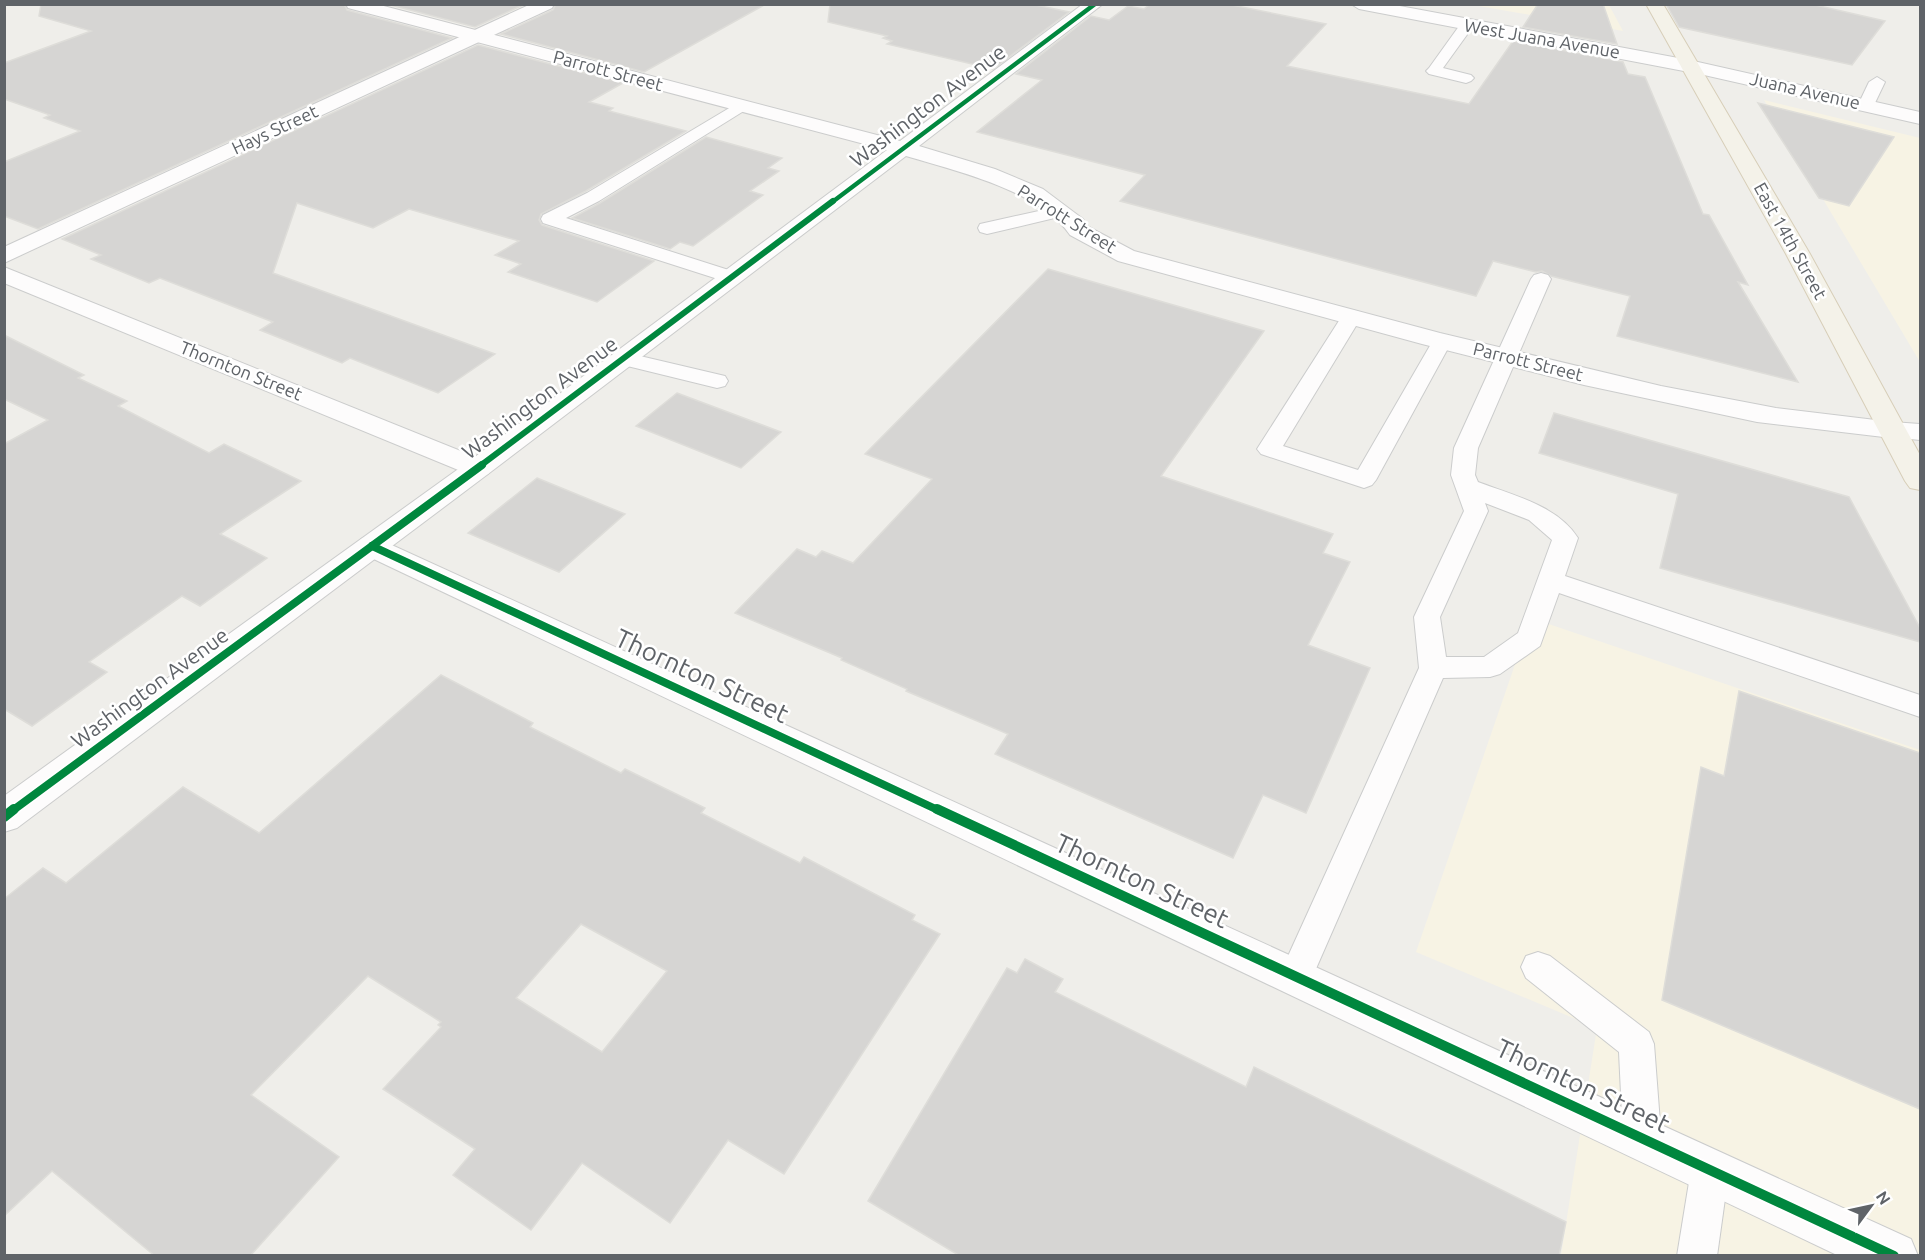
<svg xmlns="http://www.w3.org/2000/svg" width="1925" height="1260" viewBox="0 0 1925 1260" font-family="Ubuntu,sans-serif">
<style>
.commercial{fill:#f7f3e4}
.building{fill:#d6d5d3;stroke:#deddd9;stroke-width:1.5;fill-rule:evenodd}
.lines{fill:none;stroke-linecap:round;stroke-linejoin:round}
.service-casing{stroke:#cbcccc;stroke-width:2}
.minor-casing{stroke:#cbcccc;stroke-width:2}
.tertiary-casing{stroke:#cbcccc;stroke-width:2}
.primary-casing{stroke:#d7ceb8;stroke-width:2}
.service{fill:#fdfcfc;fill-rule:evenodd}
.minor{fill:#fdfcfc;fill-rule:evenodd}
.tertiary{fill:#fdfcfc;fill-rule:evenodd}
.primary{fill:#f4f2e9;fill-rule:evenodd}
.cycleway-far3-casing{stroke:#fff;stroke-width:7}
.cycleway-far2-casing{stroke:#fff;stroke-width:9}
.cycleway-far1-casing{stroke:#fff;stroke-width:11}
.cycleway-casing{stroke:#fff;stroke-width:14}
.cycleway-far3{stroke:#00873e;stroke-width:4.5}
.cycleway-far2{stroke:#00873e;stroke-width:6}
.cycleway-far1{stroke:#00873e;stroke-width:8}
.cycleway{stroke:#00873e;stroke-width:10}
.labels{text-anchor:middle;stroke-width:5;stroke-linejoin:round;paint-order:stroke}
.far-street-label{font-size:18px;fill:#5f6368;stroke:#fff}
.street-label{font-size:21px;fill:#5f6368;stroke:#fff}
.near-street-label{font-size:26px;fill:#5f6368;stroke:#fff}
</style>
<rect width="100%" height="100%" fill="#efeeea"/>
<g class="commercial">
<polygon points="1473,5 1609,5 1623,31"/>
<polygon points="1764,100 1920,138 1920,362"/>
<polygon points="1531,618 1920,750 1920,1255 1561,1255 1597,1028 1416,952"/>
</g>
<g class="building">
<polygon points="41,4 344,4 347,10 452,38 38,229 4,216 4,162 80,131 44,118 50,115 4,99 4,63 91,31 39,16"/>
<polygon points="387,4 525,4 475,27"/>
<polygon points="556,4 766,4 644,72 501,34 553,10"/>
<polygon points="830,4 1031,4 1069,12 993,69 887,44 892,41 883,38 887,36 828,22"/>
<polygon points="1150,4 1227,4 1326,24 1287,66 1469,104 1513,41 1623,62 1628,74 1645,77 1703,214 1709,215 1748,285 1738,282 1798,382 1617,336 1630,296 1551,276 1542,271 1536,272 1493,261 1476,296 1120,201 1145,175 977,132 1042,80 1016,74 1091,16 1109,20 1128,6 1144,9"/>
<polygon points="1538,4 1603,4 1617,44 1523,27"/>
<polygon points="1666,4 1811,4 1885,21 1852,65 1679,27"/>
<polygon points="478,45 623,83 589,102 613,108 609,111 686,131 586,191 541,214 539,220 542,225 654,261 597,302 508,272 521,264 495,255 519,241 409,209 373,228 297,203 273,273 495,354 438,393 350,358 342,363 260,330 273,322 160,278 149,283 91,259 101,255 62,239"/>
<polygon points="1758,103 1894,137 1849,206 1819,198"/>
<polygon points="706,137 782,158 768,168 779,171 750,191 763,195 693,246 680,242 670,249 572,218 600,203"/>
<polygon points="1048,269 1264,331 1161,476 1333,534 1323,553 1350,562 1308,645 1370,668 1306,813 1263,795 1233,858 995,754 1008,734 906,691 907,689 841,660 842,658 735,613 797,549 816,557 822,551 853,563 932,479 865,454"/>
<polygon points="4,335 84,375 78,378 127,401 118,406 209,453 224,444 301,481 220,534 267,558 200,606 182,596 89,662 107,672 32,726 4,709 4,444 48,420 4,399"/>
<polygon points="677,393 781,432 741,468 636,426"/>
<polygon points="1554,413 1849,497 1920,628 1920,642 1660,568 1678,494 1539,453"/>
<polygon points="537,478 625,514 559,572 468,533"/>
<path d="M441 675 533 723 530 727 621 773 625 769 705 808 701 813 800 863 804 857 915 915 912 920 940 934 784 1174 728 1140 670 1223 582 1163 531 1230 453 1175 475 1149 383 1089 441 1027 438 1025 441 1022 368 976 251 1095 339 1157 250 1256H155L52 1171 4 1216V899L43 868 66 883 183 787 259 833ZM581 924 667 971 602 1052 516 998Z"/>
<polygon points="1739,691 1920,753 1920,1109 1662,1000 1701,767 1724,776"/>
<polygon points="1025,959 1063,979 1055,992 1246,1087 1254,1067 1566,1222 1559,1256 960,1256 868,1201 1007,968 1017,973"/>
</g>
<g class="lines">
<defs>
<g id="service">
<polygon points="1467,21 1474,25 1443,68 1471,75 1474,78 1471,81 1466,83 1429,74 1426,71 1429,68 1462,22"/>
<polygon points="1877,77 1885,82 1874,105 1866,110 1860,108 1858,105 1869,82"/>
<polygon points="741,101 747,103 749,106 747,109 599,201 566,218 738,273 741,277 738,281 724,281 543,223 541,219 543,215 587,193"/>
<polygon points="1057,207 1063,208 1066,212 1063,216 987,234 980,232 978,228 980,224"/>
<path d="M1541 273 1548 275 1551 279 1478 448 1475 475 1478 482C1512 495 1557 505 1578 538L1565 576 1920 695V717L1559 593 1540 646 1500 674 1490 677 1443 678 1308 987 1296 992 1284 987 1279 976 1419 668 1414 617 1464 511 1451 475 1454 448 1531 279 1534 275ZM1485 503 1529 520 1552 540 1518 633 1484 657H1446L1440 617 1488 511Z"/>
<polygon points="1352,310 1359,312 1362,316 1283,446 1358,470 1435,337 1442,335 1449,337 1452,341 1376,480 1372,485 1364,488 1261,454 1257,449 1342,316 1345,312"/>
<polygon points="623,352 725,376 728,381 725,386 717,388 615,363 612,358 615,353"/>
<polygon points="1538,952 1550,956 1649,1032 1654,1044 1661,1136 1655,1149 1642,1155 1629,1149 1623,1136 1619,1052 1526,978 1521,967 1526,956"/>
<polygon points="1710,1151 1724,1156 1729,1170 1717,1256 1677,1256 1691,1170 1696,1156"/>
</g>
<g id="minor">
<polygon points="531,4 554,4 552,8 4,263 4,247"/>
<polygon points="1689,60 1920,112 1920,124 1682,70 1680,66 1682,62"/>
<polygon points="4,267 488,462 492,468 488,474 478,477 468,474 4,283"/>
<polygon points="1892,422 1920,424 1920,440 1882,436 1878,430 1882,424"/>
<polygon points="372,536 1911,1239 1918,1256 1839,1256 361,553 357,546 361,539"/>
</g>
<g id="tertiary">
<path d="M346 4H376L900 141 1083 4H1103L919 146 995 169 1043 189 1083 219 1087 226 1134 251 1440 333 1661 386 1776 408 1892 422 1902 424 1906 430 1902 436 1892 438 1757 422 1584 385 1422 344 1118 261 1070 235C1039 190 956 171 906 156L488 474 17 828 4 832V796L468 462 887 150 348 8Z"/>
<polygon points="1351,4 1389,4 1689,60 1696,62 1698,66 1696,70 1689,72 1359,9"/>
</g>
<polygon id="primary" points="1646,4 1663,4 1810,254 1920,455 1920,490 1910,488 1905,481 1786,254"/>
</defs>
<use href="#service" class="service-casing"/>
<use href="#minor" class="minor-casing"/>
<use href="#tertiary" class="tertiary-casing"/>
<use href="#primary" class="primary-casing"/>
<use href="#service" class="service"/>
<use href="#minor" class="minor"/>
<use href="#tertiary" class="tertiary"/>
<use href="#primary" class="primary"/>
<defs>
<polyline id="cycleway-far3" points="831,203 1095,4"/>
<polyline id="cycleway-far2" points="480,466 833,201"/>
<g id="cycleway-far1">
<polyline points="372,546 940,811"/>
<polyline points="12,811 482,465"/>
</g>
<g id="cycleway">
<polyline points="937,809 1894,1256"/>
<polyline points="4,817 14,809"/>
</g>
</defs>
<use href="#cycleway-far3" class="cycleway-far3-casing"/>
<use href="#cycleway-far2" class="cycleway-far2-casing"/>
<use href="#cycleway-far1" class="cycleway-far1-casing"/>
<use href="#cycleway" class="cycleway-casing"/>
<use href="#cycleway-far3" class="cycleway-far3"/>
<use href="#cycleway-far2" class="cycleway-far2"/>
<use href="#cycleway-far1" class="cycleway-far1"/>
<use href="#cycleway" class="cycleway"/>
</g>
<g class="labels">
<g class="far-street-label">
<text transform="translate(1542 39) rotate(10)" y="6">West Juana Avenue</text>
<text transform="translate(608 71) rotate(15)" y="6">Parrott Street</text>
<text transform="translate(1805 91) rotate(13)" y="6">Juana Avenue</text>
<text transform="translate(275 130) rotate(-25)" y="6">Hays Street</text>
<text transform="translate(1067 219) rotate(32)" y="6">Parrott Street</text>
<text transform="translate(1790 241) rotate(61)" y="6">East 14th Street</text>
<text transform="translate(1528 362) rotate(14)" y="6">Parrott Street</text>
<text transform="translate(241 371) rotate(22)" y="6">Thornton Street</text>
</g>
<g class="street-label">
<text transform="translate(928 106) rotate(-37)" y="7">Washington Avenue</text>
<text transform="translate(540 398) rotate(-37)" y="7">Washington Avenue</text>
<text transform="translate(150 688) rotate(-36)" y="7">Washington Avenue</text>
</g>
<g class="near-street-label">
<text transform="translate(702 676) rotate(25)" y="9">Thornton Street</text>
<text transform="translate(1142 881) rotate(25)" y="9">Thornton Street</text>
<text transform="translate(1583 1086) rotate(25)" y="9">Thornton Street</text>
</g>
</g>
<rect width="1925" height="1260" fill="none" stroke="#5f6368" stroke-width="12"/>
<g transform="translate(1871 1206) rotate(57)" stroke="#ffffff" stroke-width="4.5" paint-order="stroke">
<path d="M0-4.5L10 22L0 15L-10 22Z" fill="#5f6368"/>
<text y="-9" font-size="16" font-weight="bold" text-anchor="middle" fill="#5f6368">N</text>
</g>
</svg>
